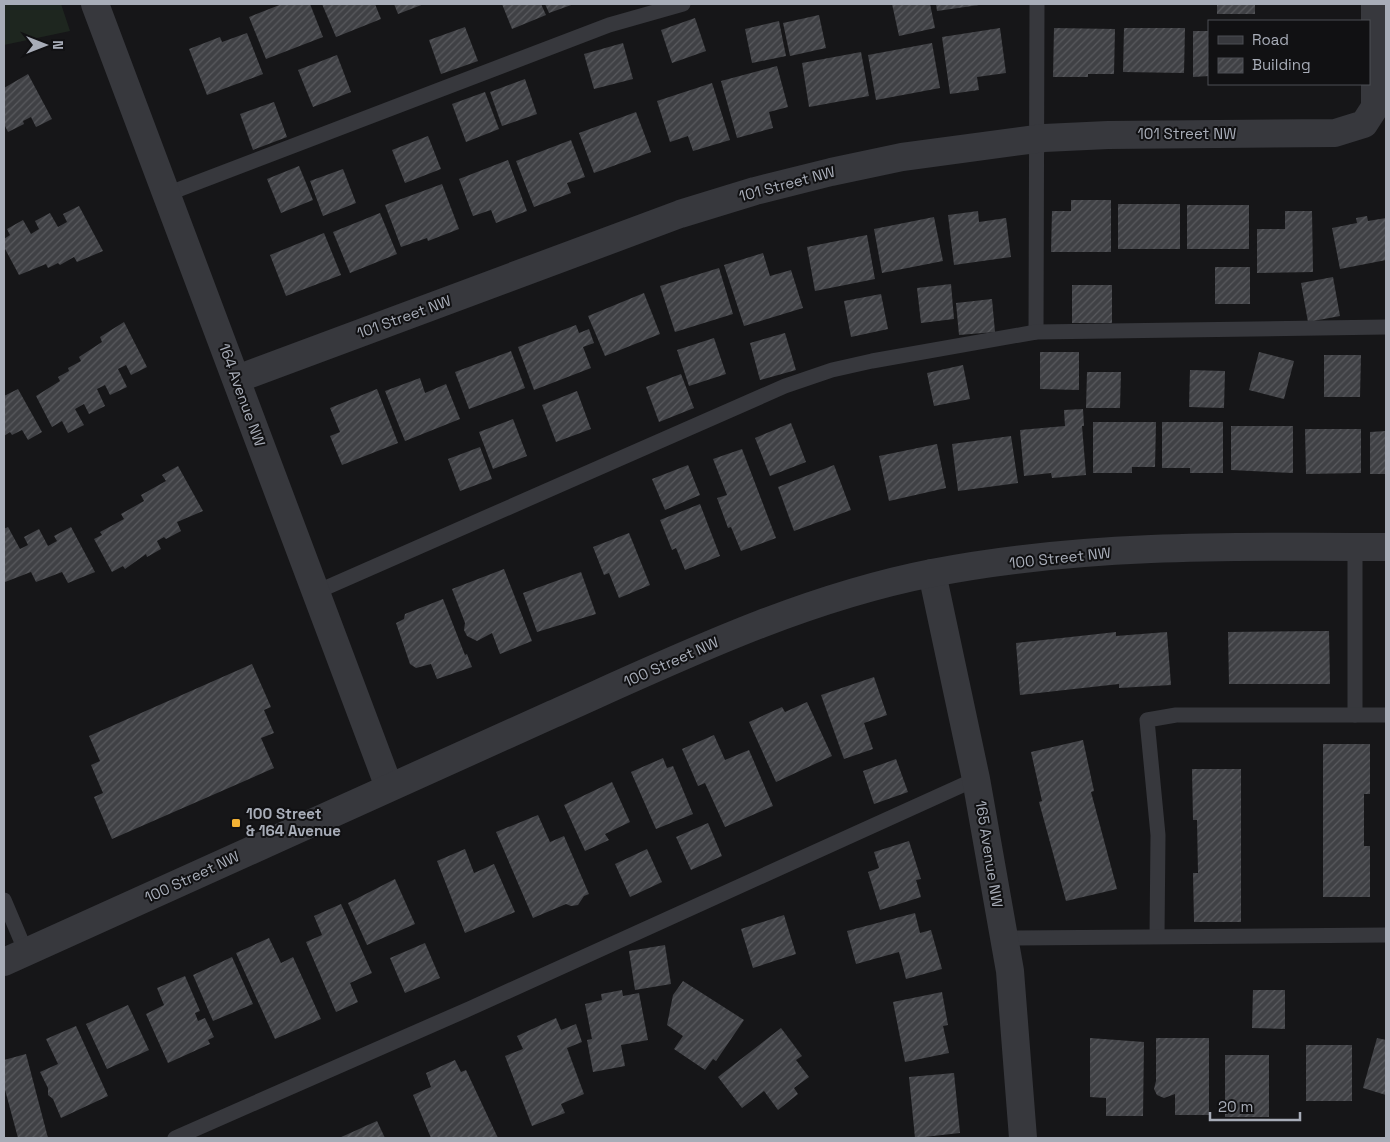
<svg xmlns="http://www.w3.org/2000/svg" width="1390" height="1142" viewBox="0 0 1390 1142" font-family="'Space Grotesk',sans-serif">
<style>
.green{fill:#1e261f}
.building{fill:url(#building-hatch)}
.lines{fill:none;stroke-linecap:round;stroke-linejoin:round}
.service{stroke:#37383d;stroke-width:15}
.minor{stroke:#37383d;stroke-width:28}
.tertiary{stroke:#37383d;stroke-width:28}
.poi-dot{fill:#f2b134;stroke:#111113;stroke-width:2}
.labels{text-anchor:middle;stroke-width:4;stroke-linejoin:round;paint-order:stroke}
.street-label{font-size:15px;fill:#a8adb8;stroke:#111113}
.poi-label{font-size:15px;font-weight:bold;fill:#a8adb8;stroke:#111113;text-anchor:start}
</style>
<defs>
<pattern id="building-hatch" width="6" height="6" patternUnits="userSpaceOnUse" patternTransform="scale(1.25)"><rect width="6" height="6" fill="#404145"/><path d="M-1 1l2-2M0 6l6-6M5 7l2-2" fill="none" stroke="#595a5e"/></pattern>
</defs>
<rect width="100%" height="100%" fill="#161618"/>
<polygon class="green" points="4,4 61,4 70,31 4,45"/>
<g class="building">
<polygon points="282,4 310,4 323,37 266,59 249,17"/>
<polygon points="322,4 375,4 381,19 336,37"/>
<polygon points="394,4 424,4 398,14"/>
<polygon points="502,4 541,4 546,15 512,29"/>
<polygon points="545,4 574,4 549,13"/>
<polygon points="892,4 930,4 935,28 899,36"/>
<polygon points="936,4 979,4 979,5 937,11"/>
<rect x="1217" y="4" width="38" height="10"/>
<polygon points="819,15 826,48 790,56 783,23"/>
<polygon points="695,18 706,51 672,63 661,30"/>
<polygon points="779,21 786,56 752,63 745,29"/>
<polygon points="465,27 478,61 441,74 429,40"/>
<polygon points="1000,28 1006,73 977,77 979,90 950,94 942,37"/>
<polygon points="1054,28 1115,29 1114,74 1088,74 1088,77 1053,77"/>
<polygon points="1124,28 1185,28 1184,73 1123,72"/>
<polygon points="1193,31 1209,31 1209,76 1193,77"/>
<polygon points="247,33 263,74 207,95 189,49 220,37 222,42"/>
<polygon points="623,43 633,79 594,89 584,54"/>
<polygon points="932,43 940,88 876,100 868,55"/>
<polygon points="861,52 869,96 809,107 802,63"/>
<polygon points="337,55 351,92 313,107 298,70"/>
<polygon points="777,66 788,107 769,112 773,128 737,138 721,81"/>
<polygon points="28,74 52,119 36,127 31,117 23,121 24,124 8,132 4,124 4,88"/>
<polygon points="525,79 537,114 502,126 490,92"/>
<polygon points="712,83 730,140 693,151 688,136 670,142 657,101"/>
<polygon points="485,92 499,129 466,142 452,104"/>
<polygon points="274,102 287,137 253,150 240,114"/>
<polygon points="636,112 651,152 594,173 579,133"/>
<polygon points="428,136 441,169 405,183 392,150"/>
<polygon points="571,140 585,177 567,183 571,193 534,207 516,161"/>
<polygon points="508,160 527,211 496,223 491,210 473,216 459,179"/>
<polygon points="299,166 313,200 281,213 267,179"/>
<polygon points="343,169 356,203 323,216 310,181"/>
<polygon points="442,184 459,229 428,241 427,238 401,247 385,205"/>
<polygon points="1071,200 1111,200 1111,252 1051,252 1052,211 1071,211"/>
<rect x="1118" y="204" width="62" height="45"/>
<rect x="1187" y="205" width="62" height="44"/>
<polygon points="79,206 103,251 77,262 74,257 60,265 58,263 48,268 46,264 19,275 4,247 4,239 10,235 7,229 23,220 31,234 39,229 35,221 50,213 58,227 67,222 63,214"/>
<polygon points="978,211 979,222 1006,218 1011,257 954,265 948,215"/>
<polygon points="1285,211 1312,211 1313,272 1257,273 1257,229 1285,229"/>
<polygon points="380,213 397,254 350,273 333,232"/>
<polygon points="1367,216 1368,221 1386,218 1386,260 1340,269 1332,228 1357,223 1356,218"/>
<polygon points="934,217 943,261 882,273 874,229"/>
<polygon points="324,233 341,275 286,296 270,255"/>
<polygon points="867,235 875,279 815,291 807,247"/>
<polygon points="763,253 770,276 791,270 803,308 744,326 724,265"/>
<rect x="1215" y="267" width="35" height="37"/>
<polygon points="719,268 733,314 675,332 660,286"/>
<polygon points="1333,277 1340,316 1308,322 1301,283"/>
<polygon points="951,284 954,319 921,323 917,288"/>
<rect x="1072" y="285" width="40" height="38"/>
<polygon points="644,293 660,334 605,356 588,316"/>
<polygon points="881,294 888,329 851,337 844,301"/>
<polygon points="992,299 995,332 959,335 956,303"/>
<polygon points="124,322 147,367 131,375 126,365 118,369 127,387 110,395 105,385 97,389 105,406 89,414 84,404 75,409 84,425 68,433 62,421 52,427 36,396 60,381 58,377 69,371 68,368 81,361 79,357 102,342 100,337"/>
<polygon points="576,325 579,333 589,329 594,343 583,347 591,368 534,390 518,347"/>
<polygon points="785,333 796,370 760,380 750,343"/>
<polygon points="714,338 726,374 689,386 677,350"/>
<polygon points="511,351 525,388 469,409 455,372"/>
<polygon points="1040,352 1079,352 1079,390 1040,389"/>
<polygon points="1259,352 1294,361 1284,399 1249,390"/>
<polygon points="1324,355 1361,355 1360,397 1324,397"/>
<polygon points="963,365 970,399 934,406 927,373"/>
<polygon points="1190,370 1225,371 1224,408 1189,407"/>
<polygon points="1087,372 1121,372 1120,408 1086,408"/>
<polygon points="681,374 694,408 659,422 646,387"/>
<polygon points="420,378 425,393 446,384 460,419 405,441 385,391"/>
<polygon points="18,389 42,432 28,440 22,430 12,435 10,432 4,436 4,396"/>
<polygon points="377,389 398,443 342,465 330,436 340,432 330,408"/>
<polygon points="577,391 591,429 556,442 542,405"/>
<polygon points="1083,409 1084,426 1082,426 1086,475 1052,478 1051,473 1024,476 1020,430 1065,426 1064,410"/>
<polygon points="513,419 527,456 493,469 479,432"/>
<polygon points="1093,422 1156,422 1155,467 1132,467 1132,473 1093,473"/>
<polygon points="1162,422 1223,422 1223,473 1190,473 1190,468 1162,468"/>
<polygon points="791,423 806,462 770,476 755,438"/>
<polygon points="1231,426 1293,426 1293,473 1231,470"/>
<polygon points="1305,429 1361,429 1361,473 1306,474"/>
<polygon points="1386,431 1386,474 1370,474 1370,432"/>
<polygon points="1011,436 1018,483 958,491 952,444"/>
<polygon points="937,444 946,488 889,501 879,456"/>
<polygon points="480,447 492,479 460,491 448,459"/>
<polygon points="742,449 776,538 741,551 731,527 728,528 717,498 727,495 713,459"/>
<polygon points="688,465 700,495 665,510 652,479"/>
<polygon points="834,465 851,510 794,531 778,487"/>
<polygon points="178,466 203,511 177,522 181,531 166,539 164,537 157,541 161,549 147,557 146,554 125,569 123,566 112,572 94,539 102,535 100,532 124,519 121,514 144,501 141,495 166,481 162,475"/>
<polygon points="700,504 720,556 685,570 676,548 672,550 660,520"/>
<polygon points="8,527 20,549 28,545 24,537 39,529 48,546 57,541 54,536 71,527 95,572 68,583 62,572 36,582 31,572 5,582 4,529"/>
<polygon points="629,533 650,585 619,598 609,573 604,575 593,547"/>
<polygon points="504,569 532,641 500,654 492,633 477,641 467,636 464,630 465,623 452,589"/>
<polygon points="581,572 596,614 537,632 523,593"/>
<polygon points="443,599 465,655 467,654 472,667 437,679 431,664 416,668 410,664 396,623 404,619 405,614"/>
<polygon points="1329,631 1330,684 1229,684 1228,632"/>
<polygon points="1116,632 1116,636 1167,632 1171,685 1119,688 1119,684 1020,695 1016,643"/>
<polygon points="252,664 271,707 264,710 274,733 261,738 274,768 112,839 94,797 103,793 91,765 100,761 89,736"/>
<polygon points="874,677 887,715 864,723 873,749 844,759 821,695"/>
<polygon points="807,702 832,756 776,782 749,722 782,707 785,712"/>
<polygon points="714,735 725,760 749,750 773,806 725,827 705,783 698,786 682,749"/>
<polygon points="1083,740 1094,791 1091,792 1117,889 1066,901 1039,802 1042,801 1031,752"/>
<polygon points="1323,744 1370,744 1370,794 1364,794 1364,846 1370,846 1370,897 1323,897"/>
<polygon points="663,758 667,768 673,766 693,814 656,829 631,772"/>
<polygon points="896,759 908,792 874,804 863,771"/>
<polygon points="1192,769 1241,769 1241,922 1194,922 1193,873 1198,873 1197,820 1193,820"/>
<polygon points="612,782 630,822 605,834 609,840 585,851 564,805"/>
<polygon points="538,815 550,842 564,836 589,894 584,896 578,905 571,906 566,904 533,918 496,832"/>
<polygon points="708,823 722,856 691,870 676,837"/>
<polygon points="909,841 921,879 916,880 921,897 880,910 868,872 879,868 874,852"/>
<polygon points="465,849 474,873 494,864 515,912 465,933 437,861"/>
<polygon points="647,849 662,882 630,897 615,864"/>
<polygon points="395,879 415,924 367,945 348,903"/>
<polygon points="341,904 372,973 350,983 358,1002 336,1012 306,942 322,935 314,916"/>
<polygon points="915,913 920,933 931,930 942,969 906,979 899,952 856,964 847,931"/>
<polygon points="784,915 796,954 753,968 741,929"/>
<polygon points="269,938 281,963 293,957 321,1019 275,1039 236,953"/>
<polygon points="425,943 440,978 405,993 390,958"/>
<polygon points="665,945 671,984 635,990 629,951"/>
<polygon points="232,957 253,1004 213,1021 193,975"/>
<polygon points="185,976 200,1011 195,1013 198,1021 205,1018 214,1037 208,1040 210,1044 168,1063 146,1014 164,1005 157,988"/>
<polygon points="683,981 744,1020 716,1061 713,1059 705,1070 674,1049 683,1036 667,1025 673,995"/>
<polygon points="622,990 623,996 639,993 648,1040 621,1045 625,1066 593,1072 587,1040 592,1039 585,1004 602,1000 601,994"/>
<polygon points="1253,990 1285,990 1285,1029 1252,1028"/>
<polygon points="942,992 948,1025 943,1026 949,1053 905,1062 893,1002"/>
<polygon points="128,1005 149,1050 107,1069 86,1024"/>
<polygon points="556,1018 561,1030 576,1024 582,1042 567,1048 584,1094 561,1104 565,1113 532,1126 505,1056 523,1049 517,1036"/>
<polygon points="76,1026 108,1096 61,1118 53,1099 48,1095 48,1088 40,1072 58,1064 46,1039"/>
<polygon points="781,1028 802,1056 796,1060 809,1077 794,1088 798,1094 778,1110 764,1091 742,1108 718,1077"/>
<polygon points="1090,1038 1144,1042 1143,1116 1106,1116 1106,1098 1090,1097"/>
<polygon points="1156,1038 1209,1038 1209,1115 1175,1115 1175,1094 1164,1098 1157,1095 1154,1089 1156,1081"/>
<polygon points="1377,1038 1386,1040 1386,1095 1363,1088"/>
<rect x="1306" y="1045" width="46" height="56"/>
<polygon points="26,1054 48,1138 18,1138 4,1086 4,1060"/>
<rect x="1225" y="1055" width="44" height="62"/>
<polygon points="455,1060 461,1072 466,1070 498,1138 431,1138 413,1095 431,1087 426,1073"/>
<polygon points="954,1073 960,1133 915,1138 909,1077"/>
<polygon points="377,1121 385,1138 339,1138"/>
</g>
<g class="lines">
<g class="service">
<polyline points="167,194 609,25 683,4"/>
<polyline points="1036,332 1037,4"/>
<polyline points="1355,547 1355,715"/>
<polyline points="314,593 785,386 832,370 872,361 1036,332 1386,327"/>
<polyline points="4,900 26,952"/>
<polyline points="1157,936 1158,835 1147,720 1176,715 1386,715"/>
<polyline points="1002,938 1386,935"/>
<polyline points="175,1138 471,1008 976,779"/>
</g>
<g class="minor">
<polyline points="95,4 389,787"/>
<polyline points="237,379 680,214 755,191 831,172 902,157 1044,138 1108,135 1335,133 1364,124 1375,107 1375,4"/>
<polyline points="932,573 976,779 1010,971 1023,1138"/>
</g>
<path class="tertiary" d="M4 962C187 881 370 795 553 714 676 659 799 599 932 573 1080 544 1235 546 1386 547"/>
</g>
<rect class="poi-dot" x="231" y="818" width="10" height="10" rx="2.5"/>
<g class="labels">
<g class="street-label">
<text x="1187" y="139">101 Street NW</text>
<text transform="translate(787 184) rotate(-15)" y="5">101 Street NW</text>
<text transform="translate(404 317) rotate(-20)" y="5">101 Street NW</text>
<text transform="translate(242 395) rotate(70)" y="5">164 Avenue NW</text>
<text transform="translate(1060 558) rotate(-6)" y="5">100 Street NW</text>
<text transform="translate(671 662) rotate(-24)" y="5">100 Street NW</text>
<text transform="translate(989 854) rotate(81)" y="5">165 Avenue NW</text>
<text transform="translate(192 877) rotate(-25)" y="5">100 Street NW</text>
</g>
<g class="poi-label">
<text x="246" y="819">100 Street<tspan x="246" dy="17">&amp; 164 Avenue</tspan></text>
</g>
</g>
<rect width="1390" height="1142" fill="none" stroke="#a8adb8" stroke-width="10"/>
<rect x="1208" y="20" width="162" height="65" fill="#111113" stroke="#4d4f55"/>
<rect x="1218" y="36" width="25" height="8" fill="#37383d" stroke="#4d4f55"/>
<text x="1252" y="45" font-size="15" fill="#a8adb8">Road</text>
<rect x="1218" y="58" width="25" height="15" fill="url(#building-hatch)" stroke="#4d4f55"/>
<text x="1252" y="70" font-size="15" fill="#a8adb8">Building</text>
<g transform="translate(45 45) rotate(90)" stroke="#111113" stroke-width="4" paint-order="stroke">
<path d="M0-4L9 19L0 12L-9 19Z" fill="#a8adb8"/>
<text y="-8" font-size="14" font-weight="bold" text-anchor="middle" fill="#a8adb8">N</text>
</g>
<path d="M1210 1112v8h90v-8" fill="none" stroke="#a8adb8" stroke-width="2.5"/>
<text x="1218" y="1112" font-size="15" fill="#a8adb8" stroke="#111113" stroke-width="4" paint-order="stroke">20 m</text>
</svg>
